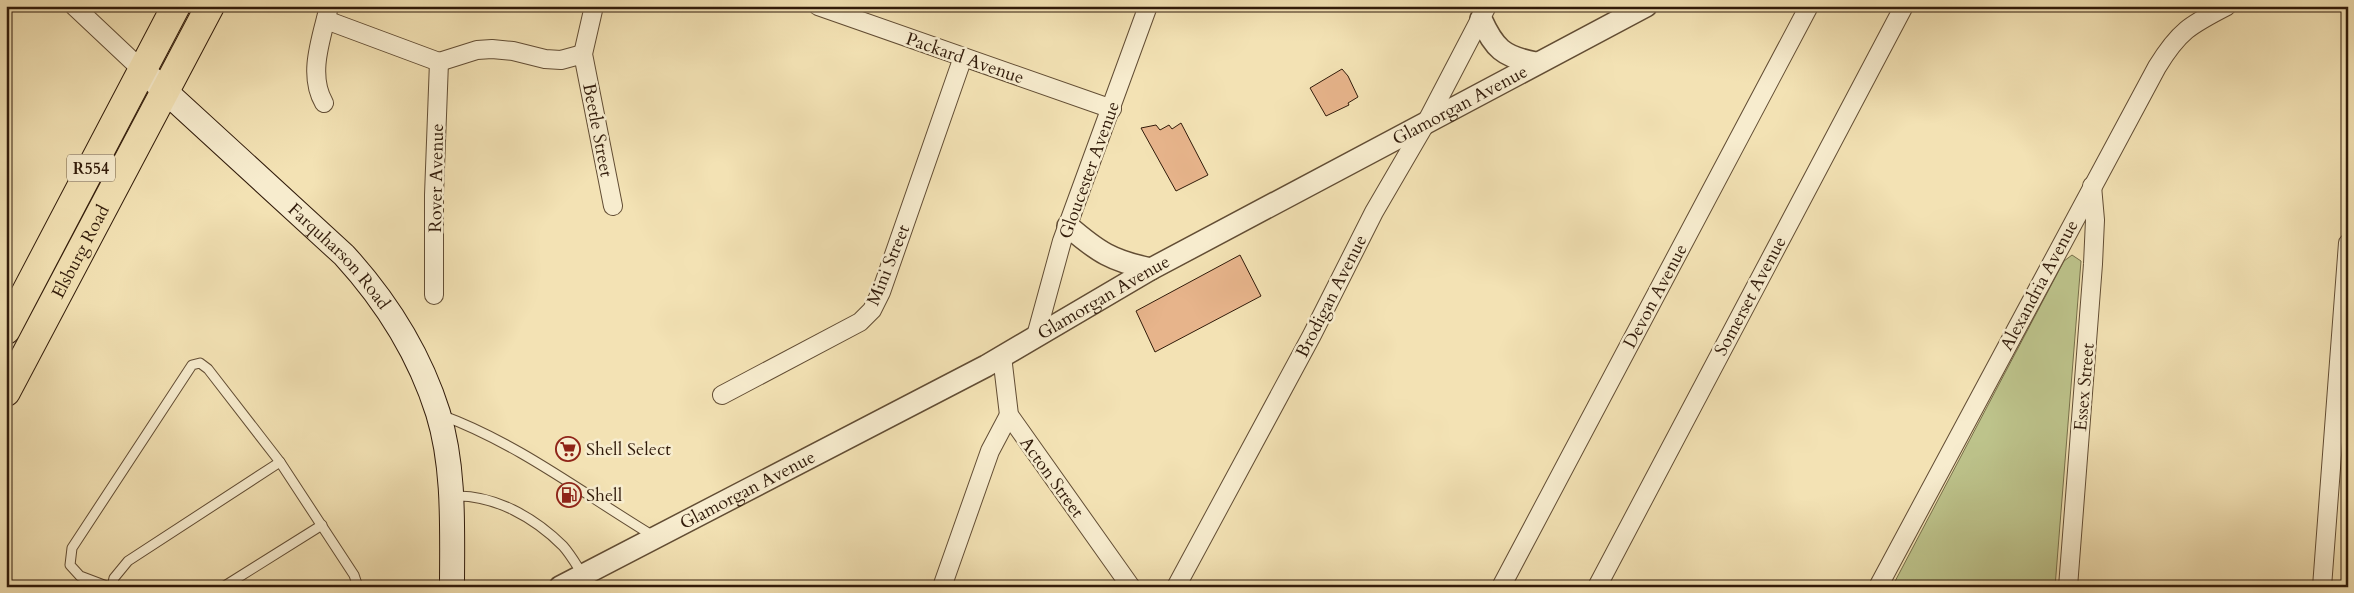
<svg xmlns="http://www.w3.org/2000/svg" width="2354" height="593" viewBox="0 0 2354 593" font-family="Cardo,serif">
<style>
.green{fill:#bdc38b;stroke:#776f4a}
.building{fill:#e7b48b;stroke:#311b0a}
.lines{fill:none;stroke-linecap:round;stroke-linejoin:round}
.service-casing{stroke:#624d34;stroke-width:11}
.minor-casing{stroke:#624d34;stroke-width:20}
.tertiary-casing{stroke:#624d34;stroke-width:24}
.secondary-casing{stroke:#311b0a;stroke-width:26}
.primary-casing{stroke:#311b0a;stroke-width:30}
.service{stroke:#f7ecce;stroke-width:9}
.minor{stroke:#f7ecce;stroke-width:18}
.tertiary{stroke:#f7ecce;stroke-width:21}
.secondary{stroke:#f7ecce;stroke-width:24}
.primary{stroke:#f3e2b4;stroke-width:28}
.labels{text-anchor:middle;stroke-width:5;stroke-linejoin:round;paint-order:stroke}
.shield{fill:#f7ecce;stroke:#6c5a45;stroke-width:1}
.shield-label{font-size:16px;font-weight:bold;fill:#311b0a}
.street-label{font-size:18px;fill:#311b0a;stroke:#f7ecce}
.poi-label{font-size:18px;fill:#311b0a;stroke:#f7ecce;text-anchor:start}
</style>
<rect width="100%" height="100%" fill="#f3e2b4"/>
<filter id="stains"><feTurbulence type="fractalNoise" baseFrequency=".004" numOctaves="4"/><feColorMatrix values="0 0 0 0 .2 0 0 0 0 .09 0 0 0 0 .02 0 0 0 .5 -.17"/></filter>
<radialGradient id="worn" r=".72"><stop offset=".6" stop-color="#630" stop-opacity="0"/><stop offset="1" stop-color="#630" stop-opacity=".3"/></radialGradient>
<polygon class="green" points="2072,255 2081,261 2055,587 1892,587 2064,261"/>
<g class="building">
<polygon points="1342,69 1348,76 1358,97 1348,103 1349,105 1326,116 1310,88"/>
<polygon points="1181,123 1208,175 1176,191 1141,128 1156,125 1160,130 1169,125 1172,129"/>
<polygon points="1240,255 1261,296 1155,352 1136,311"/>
</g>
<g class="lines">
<defs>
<g id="service">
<path d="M441 415C518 443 585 495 655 537"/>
<path d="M453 496C494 494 535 518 563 546 571 555 577 566 583 575"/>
<polyline points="109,587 80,576 70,565 72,548 192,365 200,363 208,369 280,462 354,575 357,584 355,587"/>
<polyline points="112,587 114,578 128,561 280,462"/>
<polyline points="223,587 322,525"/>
</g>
<g id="minor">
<polyline points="74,6 142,70"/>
<polyline points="594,6 583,54 613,206"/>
<polyline points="818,6 1112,109"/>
<polyline points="326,20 439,62 477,50 492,49 513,51 545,59 561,60 583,54"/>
<path d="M324 103C307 74 322 37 329 6"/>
<polyline points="434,295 434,195 439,62"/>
<polyline points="1036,336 1062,241 1148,6"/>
<polyline points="1002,356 1009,415 1131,587"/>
<polyline points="722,395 860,322 872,310 881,292 963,57"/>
<polyline points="942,587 990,451 1009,415"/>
<polyline points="1176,587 1312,335 1374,212 1427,121 1487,6"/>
<polyline points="1501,587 1809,6"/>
<polyline points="1597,587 1904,6"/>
<path d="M1878 587 2157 67C2179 31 2190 25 2227 6"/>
<polyline points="2068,587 2093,264 2095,220 2092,186"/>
<polyline points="2322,587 2348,243"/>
</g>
<g id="tertiary">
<path d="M1481 19C1494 48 1503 57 1536 63"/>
<path d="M1068 226C1098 252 1112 261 1151 269"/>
<path id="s1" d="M560 587 986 366 1151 269 1646 6"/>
</g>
<g id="secondary">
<path id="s2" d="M152 79 344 255C387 302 419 353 438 413 455 468 452 530 452 587"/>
</g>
<g id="primary">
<polyline points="6,330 176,6"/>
<path id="s3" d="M6 392 210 6"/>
</g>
</defs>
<use href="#service" class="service-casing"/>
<use href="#minor" class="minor-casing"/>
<use href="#tertiary" class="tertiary-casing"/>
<use href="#secondary" class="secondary-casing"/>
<use href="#primary" class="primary-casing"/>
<use href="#service" class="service"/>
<use href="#minor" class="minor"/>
<use href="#tertiary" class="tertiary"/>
<use href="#secondary" class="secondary"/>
<use href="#primary" class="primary"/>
</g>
<defs>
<symbol id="supermarket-ring" viewBox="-11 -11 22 22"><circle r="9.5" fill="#f7ecce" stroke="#8f2418" stroke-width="1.5"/><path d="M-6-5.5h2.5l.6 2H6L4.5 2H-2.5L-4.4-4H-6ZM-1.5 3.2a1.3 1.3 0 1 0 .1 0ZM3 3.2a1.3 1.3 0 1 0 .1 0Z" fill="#8f2418"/></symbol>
<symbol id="fuel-ring" viewBox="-11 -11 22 22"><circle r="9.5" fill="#f7ecce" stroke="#8f2418" stroke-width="1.5"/><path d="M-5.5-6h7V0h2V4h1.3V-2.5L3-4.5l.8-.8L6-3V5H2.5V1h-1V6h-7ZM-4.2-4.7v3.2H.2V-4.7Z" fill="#8f2418"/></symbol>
</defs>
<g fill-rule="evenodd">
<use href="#supermarket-ring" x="554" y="435" width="28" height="28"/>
<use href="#fuel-ring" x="555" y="481" width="28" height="28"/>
</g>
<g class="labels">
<rect class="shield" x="67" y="154.5" width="48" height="27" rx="4"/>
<g class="shield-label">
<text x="91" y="174">R554</text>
</g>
<g class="street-label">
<text transform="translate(965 58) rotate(19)" y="6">Packard Avenue</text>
<text dy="6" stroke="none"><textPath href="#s1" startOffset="1021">Glamorgan Avenue</textPath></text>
<text transform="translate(598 130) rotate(79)" y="6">Beetle Street</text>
<text transform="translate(1089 170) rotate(-70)" y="6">Gloucester Avenue</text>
<text transform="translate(436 178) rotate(-89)" y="6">Rover Avenue</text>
<text dy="6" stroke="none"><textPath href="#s3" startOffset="159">Elsburg Road</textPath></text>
<text dy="6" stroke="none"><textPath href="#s2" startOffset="258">Farquharson Road</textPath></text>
<text transform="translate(888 265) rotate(-68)" y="6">Mini Street</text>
<text transform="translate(2039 285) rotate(-62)" y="6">Alexandria Avenue</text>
<text transform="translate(1331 296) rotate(-63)" y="6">Brodigan Avenue</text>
<text transform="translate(1655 296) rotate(-62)" y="6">Devon Avenue</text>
<text transform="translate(1750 296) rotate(-62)" y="6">Somerset Avenue</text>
<text dy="6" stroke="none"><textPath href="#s1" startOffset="616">Glamorgan Avenue</textPath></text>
<text transform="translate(2084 387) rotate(-85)" y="6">Essex Street</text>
<text transform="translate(1052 477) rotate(54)" y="6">Acton Street</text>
<text dy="6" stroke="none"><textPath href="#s1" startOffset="211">Glamorgan Avenue</textPath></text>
</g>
<g class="poi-label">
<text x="586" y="455">Shell Select</text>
<text x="586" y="501">Shell</text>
</g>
</g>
<rect width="2354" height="593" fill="none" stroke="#f3e2b4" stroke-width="25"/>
<rect x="8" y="8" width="2339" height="578" fill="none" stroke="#311b0a" stroke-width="2.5"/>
<rect x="12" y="12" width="2329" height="568" fill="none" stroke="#311b0a"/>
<rect width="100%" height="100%" filter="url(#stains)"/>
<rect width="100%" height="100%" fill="url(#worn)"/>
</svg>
